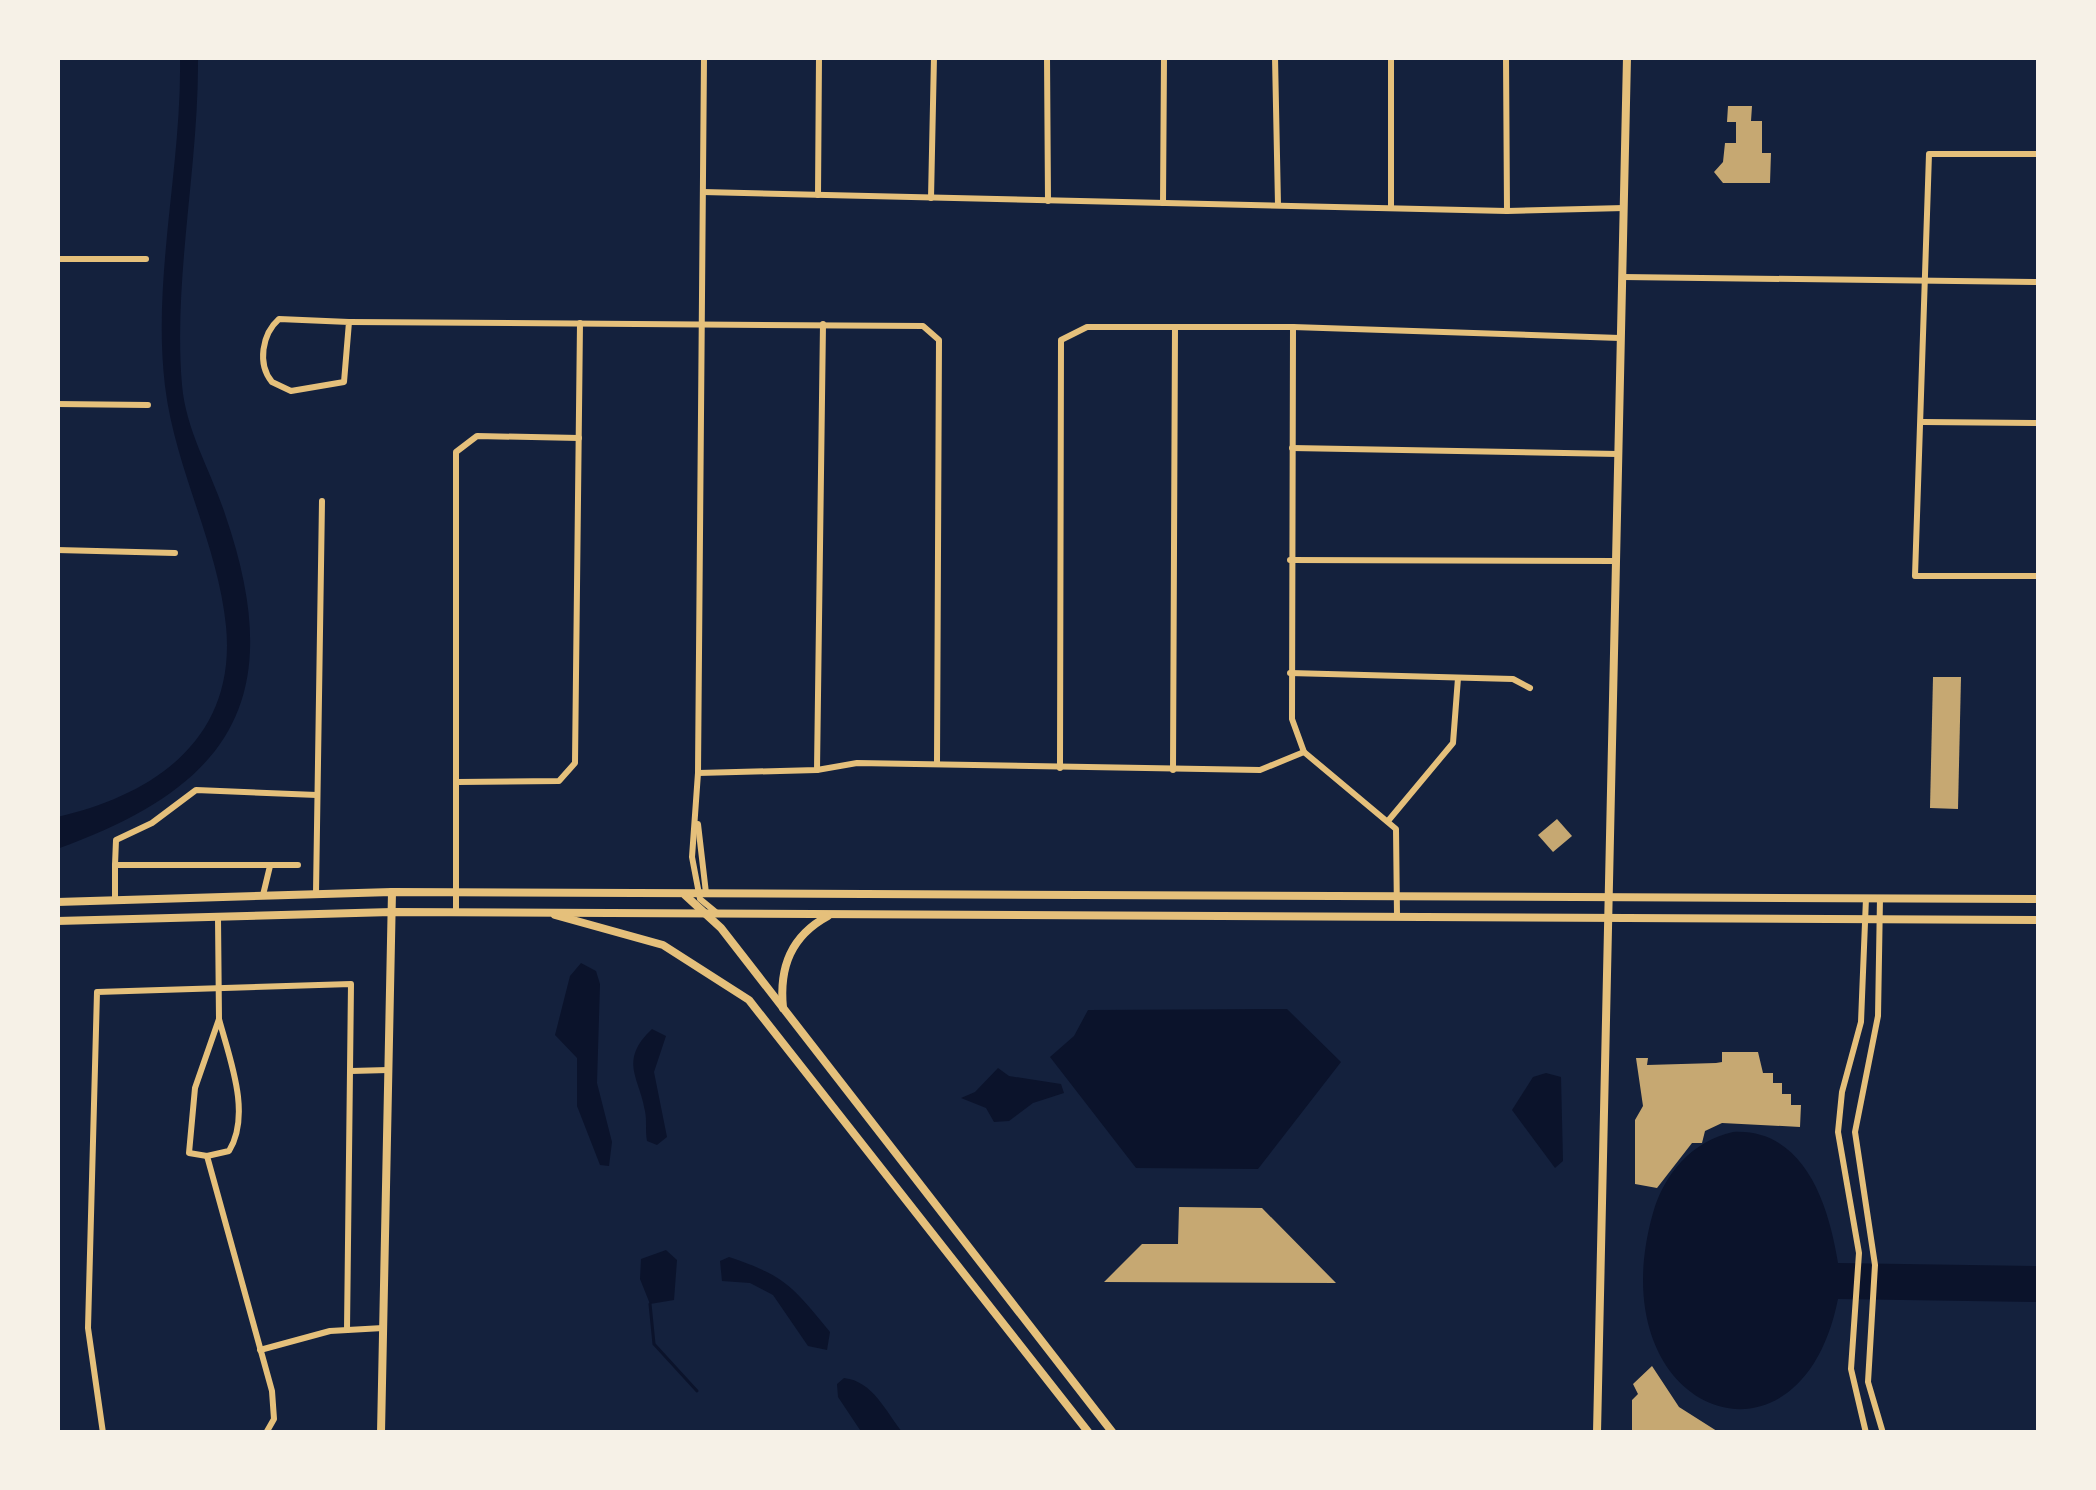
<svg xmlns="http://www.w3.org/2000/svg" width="2096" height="1490" viewBox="0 0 2096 1490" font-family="'Public Sans',sans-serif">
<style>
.water{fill:#0b132b}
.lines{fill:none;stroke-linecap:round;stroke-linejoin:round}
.stream{stroke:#0b132b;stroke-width:3}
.building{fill:#c6a872}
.minor{stroke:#e5c07b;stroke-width:6}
.tertiary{stroke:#e5c07b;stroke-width:8}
.secondary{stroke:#e5c07b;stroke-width:8}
</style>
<rect width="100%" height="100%" fill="#14213d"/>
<g class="water">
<path d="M180 57H198C199 166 173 277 182 385 186 431 211 471 225 514 288 697 233 786 57 849V817C154 795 237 739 226 626 218 544 175 469 165 386 152 278 182 166 180 57Z"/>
<polygon points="581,963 596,971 600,984 597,1083 612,1142 609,1166 600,1165 577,1106 577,1058 555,1035 570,976"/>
<polygon points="1287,1009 1341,1062 1258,1169 1136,1168 1050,1057 1074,1036 1088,1010"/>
<path d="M652 1029 666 1036 654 1072 667 1137 657 1145 647 1141C645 1130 647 1121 645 1111 640 1078 618 1061 652 1029Z"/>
<polygon points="998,1068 1009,1076 1061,1084 1064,1093 1033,1103 1009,1121 994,1122 986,1108 961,1098 975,1092"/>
<polygon points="1546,1073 1561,1077 1563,1161 1555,1168 1512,1110 1533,1077"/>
<path d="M1733 1132C1805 1128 1829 1206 1838 1263L2039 1266V1302L1838 1299C1800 1490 1596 1414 1653 1213 1664 1174 1692 1141 1733 1132Z"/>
<polygon points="666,1250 677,1260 674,1300 650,1304 640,1279 641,1259"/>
<path d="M729 1257C786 1276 793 1287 830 1332L827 1350 808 1346 773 1295 750 1283 722 1281 720 1261Z"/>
<path d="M844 1378C873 1381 886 1412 903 1433H862L838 1397 837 1384Z"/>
</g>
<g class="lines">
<polyline class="stream" points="650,1304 654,1344 697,1391"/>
</g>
<g class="building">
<polygon points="1728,106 1752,106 1751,121 1762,121 1762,153 1771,153 1770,183 1723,183 1714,172 1723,162 1725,143 1736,143 1736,122 1727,122"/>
<polygon points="1933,677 1961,677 1958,809 1930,808"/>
<polygon points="1557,819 1572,836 1553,852 1538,835"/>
<polygon points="1722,1052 1758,1052 1763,1073 1773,1073 1773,1083 1782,1083 1782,1094 1791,1094 1791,1105 1801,1105 1800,1127 1722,1123 1705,1131 1702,1143 1692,1143 1657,1188 1635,1184 1635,1120 1643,1106 1636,1058 1648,1058 1647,1065 1716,1063 1722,1062"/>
<polygon points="1179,1207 1262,1208 1336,1283 1104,1282 1142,1244 1178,1244"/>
<polygon points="1652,1366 1679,1407 1720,1433 1632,1433 1632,1400 1638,1394 1633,1384"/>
</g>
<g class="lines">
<g class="minor">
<polyline points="704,57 698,773 692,857 700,899 717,913"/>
<polyline points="1047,57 1048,201"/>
<polyline points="1275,57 1278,205"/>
<polyline points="1391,57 1391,208"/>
<polyline points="1506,57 1507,211"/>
<polyline points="2039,154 1929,154 1915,576 2039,576"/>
<polyline points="703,192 1507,211 1624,208"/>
<polyline points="818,195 819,57"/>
<polyline points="931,198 934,57"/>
<polyline points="1163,203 1164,57"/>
<polyline points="57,259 146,259"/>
<polyline points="1623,277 2039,282"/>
<path d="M279 319 349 322 344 382 291 391 272 382C257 364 262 334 279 319Z"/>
<polyline points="349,322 923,326 939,340 937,764"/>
<polyline points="1293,327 1292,719 1304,752 1396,829 1397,915"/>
<polyline points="57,404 148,405"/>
<polyline points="1923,422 2039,423"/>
<polyline points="1292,448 1618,454"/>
<polyline points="57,550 175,553"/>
<polyline points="1290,560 1615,561"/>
<polyline points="1290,673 1513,679 1530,688"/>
<polyline points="1060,768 1061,340 1087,327 1293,327 1620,338"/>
<polyline points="817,770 823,324"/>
<polyline points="1173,770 1175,327"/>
<polyline points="698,773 817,770 857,763 1260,770 1304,752"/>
<polyline points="457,782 559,781 575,763 580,323"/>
<polyline points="1388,821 1453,743 1458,678"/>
<polyline points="698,824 706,893"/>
<polyline points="115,865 116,840 152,823 196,790 317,795"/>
<polyline points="316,893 322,501"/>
<polyline points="263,895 270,866"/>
<polyline points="1880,898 1878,1016 1855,1132 1875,1265 1868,1382 1883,1433"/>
<polyline points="115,901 115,865 298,865"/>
<polyline points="456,912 456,452 477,436 579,438"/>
<path d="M218 918 219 1019 195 1088 189 1153 207 1156 229 1151C252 1114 229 1057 219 1019"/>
<polyline points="351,1071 388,1070"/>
<polyline points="207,1156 272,1391 274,1419 266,1433"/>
<polyline points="260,1350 330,1331 383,1328"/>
<polyline points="103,1433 88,1328 97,992 351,984 347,1330"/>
<polyline points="1866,1433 1851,1369 1859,1253 1838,1132 1842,1092 1861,1022 1866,898"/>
</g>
<g class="tertiary">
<polyline points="381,1433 392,892"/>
<polyline points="1597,1433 1627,57"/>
</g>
<g class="secondary">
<polyline points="685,895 721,928 1113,1433"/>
<polyline points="57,902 392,892 2039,899"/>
<polyline points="555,915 663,945 749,1000 1089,1433"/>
<polyline points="57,921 392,912 2039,920"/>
<path d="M783 1008C779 967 791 936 828 916"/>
</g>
</g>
<rect width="2096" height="1490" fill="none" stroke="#f6f1e7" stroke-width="120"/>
</svg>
